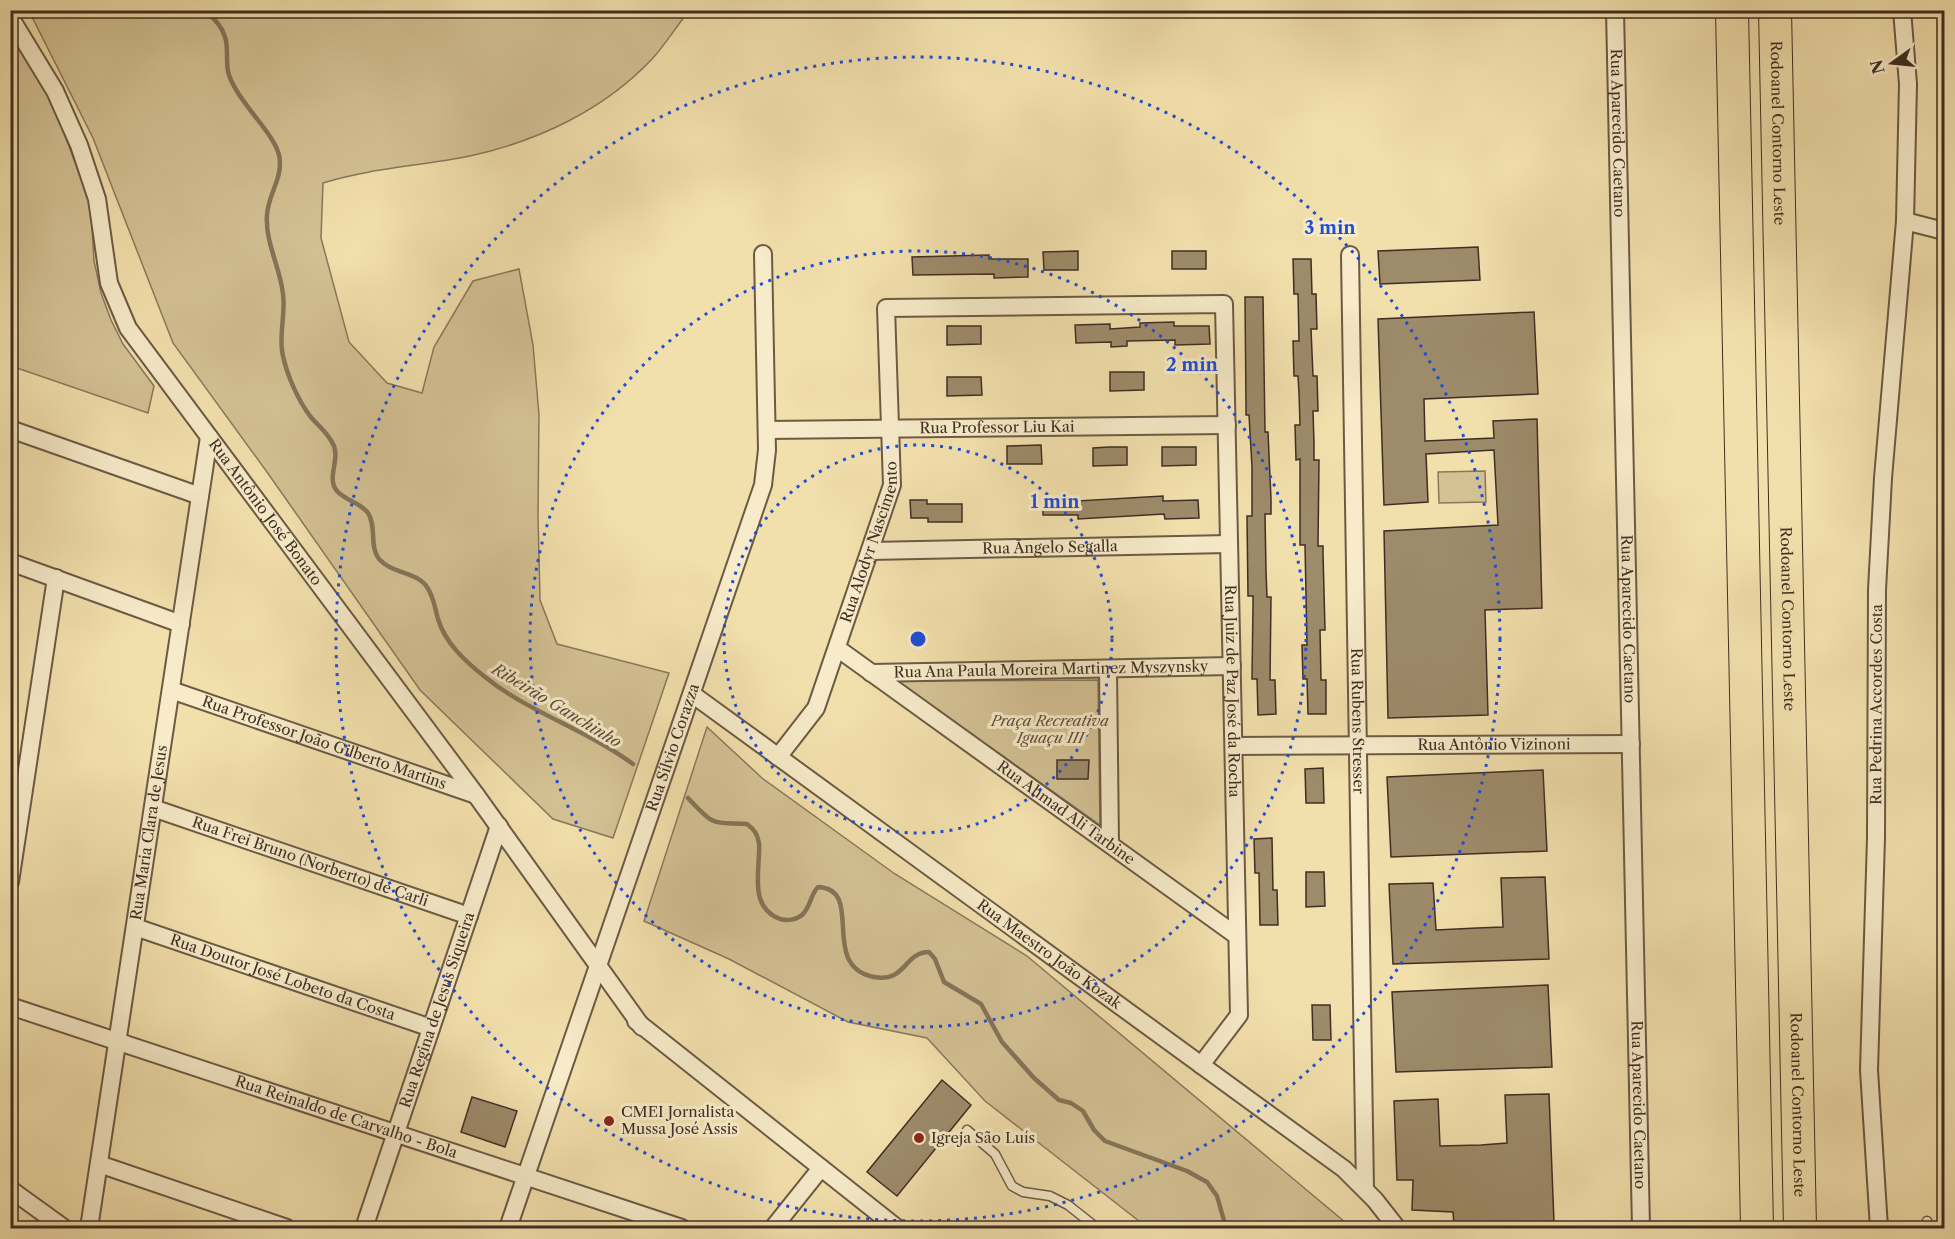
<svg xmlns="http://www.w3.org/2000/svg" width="1955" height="1239" viewBox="0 0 1955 1239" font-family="'Libre Caslon Text',serif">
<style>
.green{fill:#d4c295;stroke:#8a785c;stroke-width:1.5}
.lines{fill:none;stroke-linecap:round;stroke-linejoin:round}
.stream{stroke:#867459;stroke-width:4.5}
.building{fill:#9d8b6a;stroke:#402e23;stroke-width:1.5}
.service-casing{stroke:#6c5a45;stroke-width:11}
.minor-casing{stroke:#6c5a45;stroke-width:20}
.motorway-casing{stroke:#402e23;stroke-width:34}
.service{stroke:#f7ebc9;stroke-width:8}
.minor{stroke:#f7ebc9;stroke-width:16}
.motorway{stroke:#f2e0ac;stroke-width:32}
.ring{fill:none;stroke:#1d4ed8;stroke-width:3;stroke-dasharray:3 6}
.poi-dot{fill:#8f2418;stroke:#f7ebc9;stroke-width:2}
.labels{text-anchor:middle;stroke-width:6;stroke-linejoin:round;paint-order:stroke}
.street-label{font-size:15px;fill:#402e23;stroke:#f7ebc9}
.park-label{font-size:15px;font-style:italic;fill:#5e4c3a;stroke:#f7ebc9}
.poi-label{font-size:15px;fill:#402e23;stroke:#f7ebc9;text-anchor:start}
.water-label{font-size:16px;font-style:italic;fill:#5d4b3a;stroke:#f7ebc9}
.centre{fill:#1d4ed8;stroke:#f7ebc9;stroke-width:3}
.ring-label{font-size:18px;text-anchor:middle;font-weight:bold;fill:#1d4ed8;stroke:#f7ebc9;stroke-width:6;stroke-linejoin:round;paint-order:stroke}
</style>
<rect width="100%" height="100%" fill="#f2e0ac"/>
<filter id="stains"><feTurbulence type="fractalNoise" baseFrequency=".00333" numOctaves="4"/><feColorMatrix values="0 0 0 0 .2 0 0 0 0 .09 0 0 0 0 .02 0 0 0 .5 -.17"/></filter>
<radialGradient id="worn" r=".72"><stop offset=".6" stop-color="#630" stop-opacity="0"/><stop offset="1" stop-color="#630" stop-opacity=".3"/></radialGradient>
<g class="green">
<path d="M29 11H686L685 16C674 30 664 46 652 59 604 110 538 141 470 156 421 166 371 168 323 183L321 238 349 342 387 383 422 393 434 347 473 281 519 269 533 345 539 415 538 516 540 600 557 644 669 673 613 838 553 819 420 690 267 472 173 343 93 138Z"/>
<polygon points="10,31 52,101 87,194 91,210 94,261 101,293 111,320 123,344 154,386 148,413 11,366"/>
<polygon points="1485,471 1486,502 1439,503 1438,472"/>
<polygon points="1098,680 1100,825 897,681"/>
<polygon points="707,727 762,778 895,874 1027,956 1352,1228 1148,1228 985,1101 927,1038 848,1022 729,959 644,921"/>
</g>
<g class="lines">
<g class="stream">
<path d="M205 10C213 18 222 26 225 37 229 48 225 63 229 75 238 102 274 133 279 155 284 177 268 194 267 215 265 242 280 267 283 294 286 315 278 335 283 356 287 375 298 400 310 416 319 427 328 432 334 446 340 461 326 478 337 491 346 501 361 503 368 513 377 527 369 546 379 559 392 574 416 571 427 587 434 597 435 609 438 619 445 643 466 662 485 677 530 713 587 730 633 764"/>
<path d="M688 798C715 827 711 822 747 824 755 830 757 834 759 843 761 866 747 907 780 919 787 921 796 920 802 915 811 907 810 895 818 887 866 889 818 966 874 977 906 983 904 952 929 952L935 959 944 982 981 1004 1002 1042 1034 1078 1059 1100 1071 1103 1083 1111 1094 1130 1105 1141 1187 1171 1207 1182 1217 1196 1225 1224 1232 1228"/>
</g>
</g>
<g class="building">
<polygon points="1478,247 1480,280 1380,284 1378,251"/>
<polygon points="1078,251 1078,270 1044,270 1043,252"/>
<rect x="1172" y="251" width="34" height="18"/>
<polygon points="989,255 989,259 1028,259 1028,277 994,278 994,274 913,275 912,257"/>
<polygon points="1293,259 1311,259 1312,294 1316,294 1317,329 1311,329 1313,376 1317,376 1318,411 1313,411 1314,443 1314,460 1319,460 1318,546 1323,546 1323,553 1325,630 1320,630 1321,680 1326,680 1326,714 1308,714 1307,679 1303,679 1302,645 1307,645 1305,545 1300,545 1300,459 1296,460 1295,425 1300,425 1299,393 1298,376 1294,376 1293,341 1299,341 1298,294 1294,294"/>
<polygon points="1245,297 1263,297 1265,432 1268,432 1271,499 1271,514 1265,514 1266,571 1267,597 1271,597 1270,680 1275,680 1276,714 1258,715 1257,679 1252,679 1253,605 1253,596 1248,596 1247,516 1252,516 1252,467 1249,415 1246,415 1246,406"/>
<polygon points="1534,312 1538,394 1424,399 1425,441 1494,438 1493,421 1537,419 1542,608 1485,610 1488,715 1388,718 1384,531 1498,525 1494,450 1426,454 1428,502 1384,505 1378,319"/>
<polygon points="1174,322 1174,326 1209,326 1210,344 1175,345 1175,340 1127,341 1127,346 1111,347 1111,342 1076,343 1075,325 1110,324 1110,329 1140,327 1140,323"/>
<polygon points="947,326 981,326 981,344 947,345"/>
<polygon points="1110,372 1144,372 1144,390 1110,391"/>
<polygon points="947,377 981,377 982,395 947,396"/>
<polygon points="1041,445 1042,464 1007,464 1007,446"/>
<polygon points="1109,447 1127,447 1127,465 1093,466 1093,448"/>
<polygon points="1162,447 1196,447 1196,465 1162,466"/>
<polygon points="1163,496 1163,501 1198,500 1199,518 1165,519 1164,514 1078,519 1078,515 1043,515 1043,497 1077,497 1077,501"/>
<polygon points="910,500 927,500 927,504 962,504 962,522 928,522 928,518 911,518"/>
<polygon points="1057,760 1089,760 1088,779 1057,779"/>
<polygon points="1323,768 1324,803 1306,803 1305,769"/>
<polygon points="1543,770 1547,851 1391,857 1387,777"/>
<polygon points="1272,838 1273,890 1277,890 1278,925 1260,925 1259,873 1255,873 1254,839"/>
<polygon points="1306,872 1324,872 1325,906 1306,907"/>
<polygon points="1545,877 1549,959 1393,964 1389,884 1433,883 1436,930 1477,928 1503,927 1501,878"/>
<polygon points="1548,985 1552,1067 1396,1072 1392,992"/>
<polygon points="1312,1005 1330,1005 1331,1040 1313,1040"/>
<polygon points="942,1080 971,1105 897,1196 867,1172"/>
<polygon points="1549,1094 1554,1223 1454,1225 1453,1212 1412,1210 1413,1180 1397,1180 1394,1101 1438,1099 1440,1146 1481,1145 1507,1143 1505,1095"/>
<polygon points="472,1097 517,1111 505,1147 461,1132"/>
</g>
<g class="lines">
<defs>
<g id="service">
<polyline points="967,1130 995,1154 1012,1186 1023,1192 1050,1196 1068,1205 1097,1228"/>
<polyline points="1927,1228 1927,1221"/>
</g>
<g id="minor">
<path id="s1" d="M1615 10 1641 1228"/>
<polyline points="1902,10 1908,84 1905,221"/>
<path id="s2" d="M10 17 55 91 79 145 97 199 109 283 128 328 476 795 642 1027"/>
<path id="s3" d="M1350 255 1365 1189"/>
<polyline points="10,429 200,496"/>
<path id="s4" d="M767 430 1227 425"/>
<path id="s5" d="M870 551 1229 544"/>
<polyline points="10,562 181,624"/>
<path id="s6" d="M837 648 1237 936"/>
<polyline points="1108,669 1110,844"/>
<path id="s7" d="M871 673 1232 666"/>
<path id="s8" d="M171 690 476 795"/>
<path id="s9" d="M692 694 1344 1169 1375 1200 1397 1228"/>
<path id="s10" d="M1234 746 1631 744"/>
<path id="s11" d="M778 757 816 708 892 485 886 308 1224 304 1239 1015 1201 1065"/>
<path id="s12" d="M153 808 469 916"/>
<polyline points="10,882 56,578"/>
<path id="s13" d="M135 927 431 1028"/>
<path id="s14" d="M10 1006 682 1228"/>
<polyline points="636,1021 897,1228"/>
<polyline points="99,1164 287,1228"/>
<polyline points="10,1189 64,1228"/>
<path id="s15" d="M89 1228 209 437"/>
<path id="s16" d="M364 1228 499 826"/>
<path id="s17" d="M508 1228 763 485 767 450 763 254"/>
<polyline points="773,1228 821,1168"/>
<path id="s18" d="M1879 1228 1869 1070 1876 838 1877 590 1883 478 1905 221 1944 231"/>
</g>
<g id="motorway">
<polyline points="1732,10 1757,1228"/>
<path id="s19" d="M1775 10 1800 1228"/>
</g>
</defs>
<use href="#service" class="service-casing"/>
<use href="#minor" class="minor-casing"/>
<use href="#motorway" class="motorway-casing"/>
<use href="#service" class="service"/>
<use href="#minor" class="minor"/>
<use href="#motorway" class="motorway"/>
</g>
<g class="ring">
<circle cx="918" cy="639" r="194"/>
<circle cx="918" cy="639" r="388"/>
<circle cx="918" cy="639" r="582"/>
</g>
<g class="poi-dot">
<circle cx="609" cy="1121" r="6"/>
<circle cx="919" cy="1138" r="6"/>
</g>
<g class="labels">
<g class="street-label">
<text dy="5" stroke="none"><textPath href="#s1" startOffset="123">Rua Aparecido Caetano</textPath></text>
<text dy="5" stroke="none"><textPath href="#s19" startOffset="123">Rodoanel Contorno Leste</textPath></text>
<text dy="5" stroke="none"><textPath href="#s4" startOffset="230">Rua Professor Liu Kai</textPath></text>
<text dy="5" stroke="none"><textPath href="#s2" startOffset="566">Rua Antônio José Bonato</textPath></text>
<text dy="5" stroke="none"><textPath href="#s11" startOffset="237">Rua Alodyr Nascimento</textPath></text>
<text dy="5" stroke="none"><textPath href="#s5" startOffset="180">Rua Ângelo Segalla</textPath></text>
<text dy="5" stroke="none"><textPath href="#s1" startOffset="609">Rua Aparecido Caetano</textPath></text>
<text dy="5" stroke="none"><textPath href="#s19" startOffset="609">Rodoanel Contorno Leste</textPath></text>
<text dy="5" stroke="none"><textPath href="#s7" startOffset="180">Rua Ana Paula Moreira Martinez Myszynsky</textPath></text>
<text dy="5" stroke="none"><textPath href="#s11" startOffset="1200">Rua Juiz de Paz José da Rocha</textPath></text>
<text dy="5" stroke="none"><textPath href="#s18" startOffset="524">Rua Pedrina Accordes Costa</textPath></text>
<text dy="5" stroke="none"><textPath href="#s3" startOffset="466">Rua Rubens Stresser</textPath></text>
<text dy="5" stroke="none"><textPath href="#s8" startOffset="162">Rua Professor João Gilberto Martins</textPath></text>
<text dy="5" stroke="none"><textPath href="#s10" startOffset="260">Rua Antônio Vizinoni</textPath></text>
<text dy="5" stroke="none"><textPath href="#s17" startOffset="508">Rua Sílvio Corazza</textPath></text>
<text dy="5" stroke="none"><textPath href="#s6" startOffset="282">Rua Ahmad Ali Tarbine</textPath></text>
<text dy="5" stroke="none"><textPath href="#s15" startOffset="400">Rua Maria Clara de Jesus</textPath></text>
<text dy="5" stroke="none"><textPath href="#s12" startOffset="166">Rua Frei Bruno (Norberto) de Carli</textPath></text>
<text dy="5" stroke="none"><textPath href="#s9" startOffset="442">Rua Maestro João Kozak</textPath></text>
<text dy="5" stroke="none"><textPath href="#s13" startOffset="156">Rua Doutor José Lobeto da Costa</textPath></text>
<text dy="5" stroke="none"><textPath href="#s16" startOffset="230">Rua Regina de Jesus Siqueira</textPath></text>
<text dy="5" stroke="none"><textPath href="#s1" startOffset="1095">Rua Aparecido Caetano</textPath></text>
<text dy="5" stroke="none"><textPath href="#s19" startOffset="1095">Rodoanel Contorno Leste</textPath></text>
<text dy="5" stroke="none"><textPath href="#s14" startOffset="354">Rua Reinaldo de Carvalho - Bola</textPath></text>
</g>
<g class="park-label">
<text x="1050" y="726">Praça Recreativa<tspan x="1050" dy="17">Iguaçu III</tspan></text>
</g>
<g class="poi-label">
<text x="621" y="1117">CMEI Jornalista<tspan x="621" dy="17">Mussa José Assis</tspan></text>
<text x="931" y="1143">Igreja São Luís</text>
</g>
<g class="water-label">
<text transform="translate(557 705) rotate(31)" y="6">Ribeirão Ganchinho</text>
</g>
</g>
<circle cx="918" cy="639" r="9" class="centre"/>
<g class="ring-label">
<text x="1330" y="234">3 min</text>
<text x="1192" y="371">2 min</text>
<text x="1055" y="508">1 min</text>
</g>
<rect width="1955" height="1239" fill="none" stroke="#f2e0ac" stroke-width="36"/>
<rect x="12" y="12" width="1931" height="1215" fill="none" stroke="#402e23" stroke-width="3"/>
<rect x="18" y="18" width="1919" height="1203" fill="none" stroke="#402e23" stroke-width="1.5"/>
<g transform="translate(1892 63) rotate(255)" stroke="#f7ebc9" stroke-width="4.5" paint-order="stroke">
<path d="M0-4.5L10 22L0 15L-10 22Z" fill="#402e23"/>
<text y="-9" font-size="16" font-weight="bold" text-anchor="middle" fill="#402e23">N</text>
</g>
<rect width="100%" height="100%" filter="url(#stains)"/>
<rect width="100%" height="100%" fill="url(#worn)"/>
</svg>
